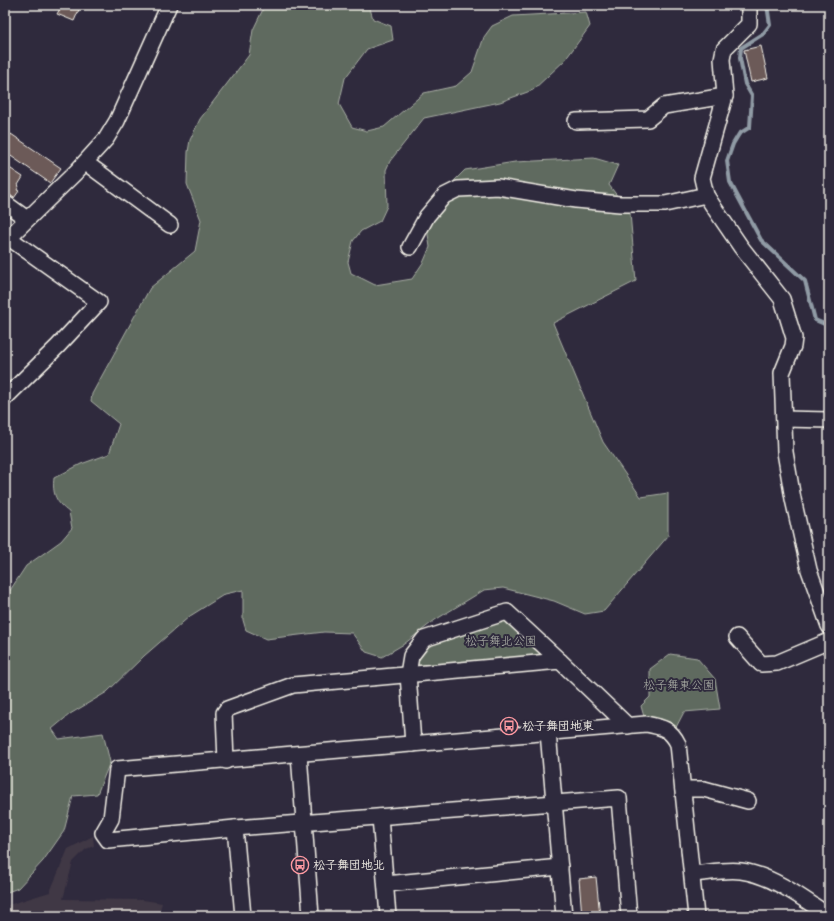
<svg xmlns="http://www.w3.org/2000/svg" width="834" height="921" viewBox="0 0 834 921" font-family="'Playpen Sans','Klee One',sans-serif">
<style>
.built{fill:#413845}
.green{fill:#5e6a5f;stroke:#a9aea4}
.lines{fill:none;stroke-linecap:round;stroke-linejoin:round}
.stream{stroke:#909ba5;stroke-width:4}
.building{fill:#6c5a59;stroke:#f4f1e8}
.minor-casing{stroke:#f4f1e8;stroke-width:18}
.minor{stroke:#2f2a3d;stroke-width:15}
.labels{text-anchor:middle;stroke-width:4;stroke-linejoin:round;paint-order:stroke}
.park-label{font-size:12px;fill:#b0b4aa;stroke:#2f2a3d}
.poi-label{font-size:12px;font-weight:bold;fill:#f4f1e8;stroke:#2f2a3d;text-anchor:start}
</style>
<rect width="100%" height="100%" fill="#2f2a3d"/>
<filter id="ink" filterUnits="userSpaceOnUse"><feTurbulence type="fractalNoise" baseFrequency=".025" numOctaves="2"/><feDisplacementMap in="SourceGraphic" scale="8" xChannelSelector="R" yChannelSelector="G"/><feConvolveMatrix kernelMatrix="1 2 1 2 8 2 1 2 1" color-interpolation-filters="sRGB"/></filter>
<g filter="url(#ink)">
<polygon class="built" points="93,836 94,846 86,849 73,862 63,899 143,900 162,903 158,916 5,916 5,906 50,892 68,849"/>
<g class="green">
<path d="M265 5H369L373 19 391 26 393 40 367 49 345 78 339 104 352 127 367 131 384 127 424 93 456 86 472 72 484 37 492 26 513 16 586 12 590 26 565 60 533 90 500 102 424 118 390 161 386 170 387 206 380 221 361 231 353 241 348 262 351 273 375 285 412 279 424 261 430 247 427 228 431 204 465 170 515 162 594 158 618 165 609 185 630 213 636 281 553 323 603 442 641 497 668 493V536L604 611 585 614 554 601 503 588 484 590 435 620 404 644 382 657 366 652 352 633 324 632 266 639 246 630 243 620V590L225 594 190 616 144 656 107 692 70 714 52 729 59 739 103 733 110 762 97 794 73 796 64 831 43 861 18 888 5 893V598L26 566 61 541 72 528 69 512C56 503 52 493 54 478L81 464 109 454 119 424 91 401 92 394 150 288 195 251 201 220 187 184 188 152 190 140 200 119 249 55 253 30Z"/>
<polygon points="507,612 560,661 408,674 424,639"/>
<polygon points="670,654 697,658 715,679 720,709 684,712 673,733 646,724 641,706 650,697 650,669"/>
</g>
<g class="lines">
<polyline class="stream" points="767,5 770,25 763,34 741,48 740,58 745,84 752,96 750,127 739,134 733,144 727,161 730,182 761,240 805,281 815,320 829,326"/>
</g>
<g class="building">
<polygon points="62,5 81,5 74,21 57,14"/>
<polygon points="761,46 768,78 751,82 744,50"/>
<polygon points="11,134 61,168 50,183 5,152 5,143"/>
<polygon points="5,165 23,177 18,185 19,186 17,190 19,191 14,198 5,191"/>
<polygon points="596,877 600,916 582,916 579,879"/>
</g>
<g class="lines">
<defs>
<g id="minor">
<polyline points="749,5 749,24 724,49 722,59 725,96 702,178 706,195 715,209 741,247 782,299 794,338 793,346 782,373 785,452 793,499 809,570 829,626"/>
<polyline points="576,121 648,119 664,106 725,96"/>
<polyline points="86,163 170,225"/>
<polyline points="5,203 27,219"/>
<polyline points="5,241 76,172 106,139 117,121 169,5"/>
<polyline points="410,247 427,216 444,196 458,189 498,187 576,200 620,204 665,204 706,195"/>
<polyline points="5,398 58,346 99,302 9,238"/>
<polyline points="784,419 829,420"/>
<polyline points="737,637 761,664 777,663 829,641"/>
<polyline points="548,732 564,916"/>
<polyline points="413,744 408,674 411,656 424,639 507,612 560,661"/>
<polyline points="299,754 311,916"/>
<polyline points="226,761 224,713 227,709 293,685 560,661 628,726"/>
<polyline points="683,789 704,789 748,801"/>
<polyline points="380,817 388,916"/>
<polyline points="235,828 243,916"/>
<path d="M692 874C707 873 726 869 741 871 772 875 804 899 829 916"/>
<polyline points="386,884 560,867"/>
<path d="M629 916 619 798 235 828 108 840 103 833 111 819 117 769 646 724C662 727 671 729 678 744L696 916"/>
</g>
</defs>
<use href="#minor" class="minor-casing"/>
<use href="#minor" class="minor"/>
</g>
</g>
<defs>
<symbol id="bus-ring" viewBox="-11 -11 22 22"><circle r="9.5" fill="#2f2a3d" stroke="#ff9aa2" stroke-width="1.5"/><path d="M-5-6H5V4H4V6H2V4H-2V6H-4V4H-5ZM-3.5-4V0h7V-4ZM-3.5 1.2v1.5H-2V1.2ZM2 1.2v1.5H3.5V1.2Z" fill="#ff9aa2"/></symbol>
</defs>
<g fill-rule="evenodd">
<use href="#bus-ring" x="499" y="716" width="20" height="20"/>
<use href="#bus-ring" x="290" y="855" width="20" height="20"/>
</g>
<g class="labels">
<g class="park-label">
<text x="501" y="645">松子舞北公園</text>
<text x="679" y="689">松子舞東公園</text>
</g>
<g class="poi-label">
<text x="522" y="730">松子舞団地東</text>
<text x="313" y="869">松子舞団地北</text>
</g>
</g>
<rect width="834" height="921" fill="none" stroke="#2f2a3d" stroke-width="20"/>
<rect x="10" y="10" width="814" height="901" fill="none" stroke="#f4f1e8" stroke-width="1.5" filter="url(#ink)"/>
</svg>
